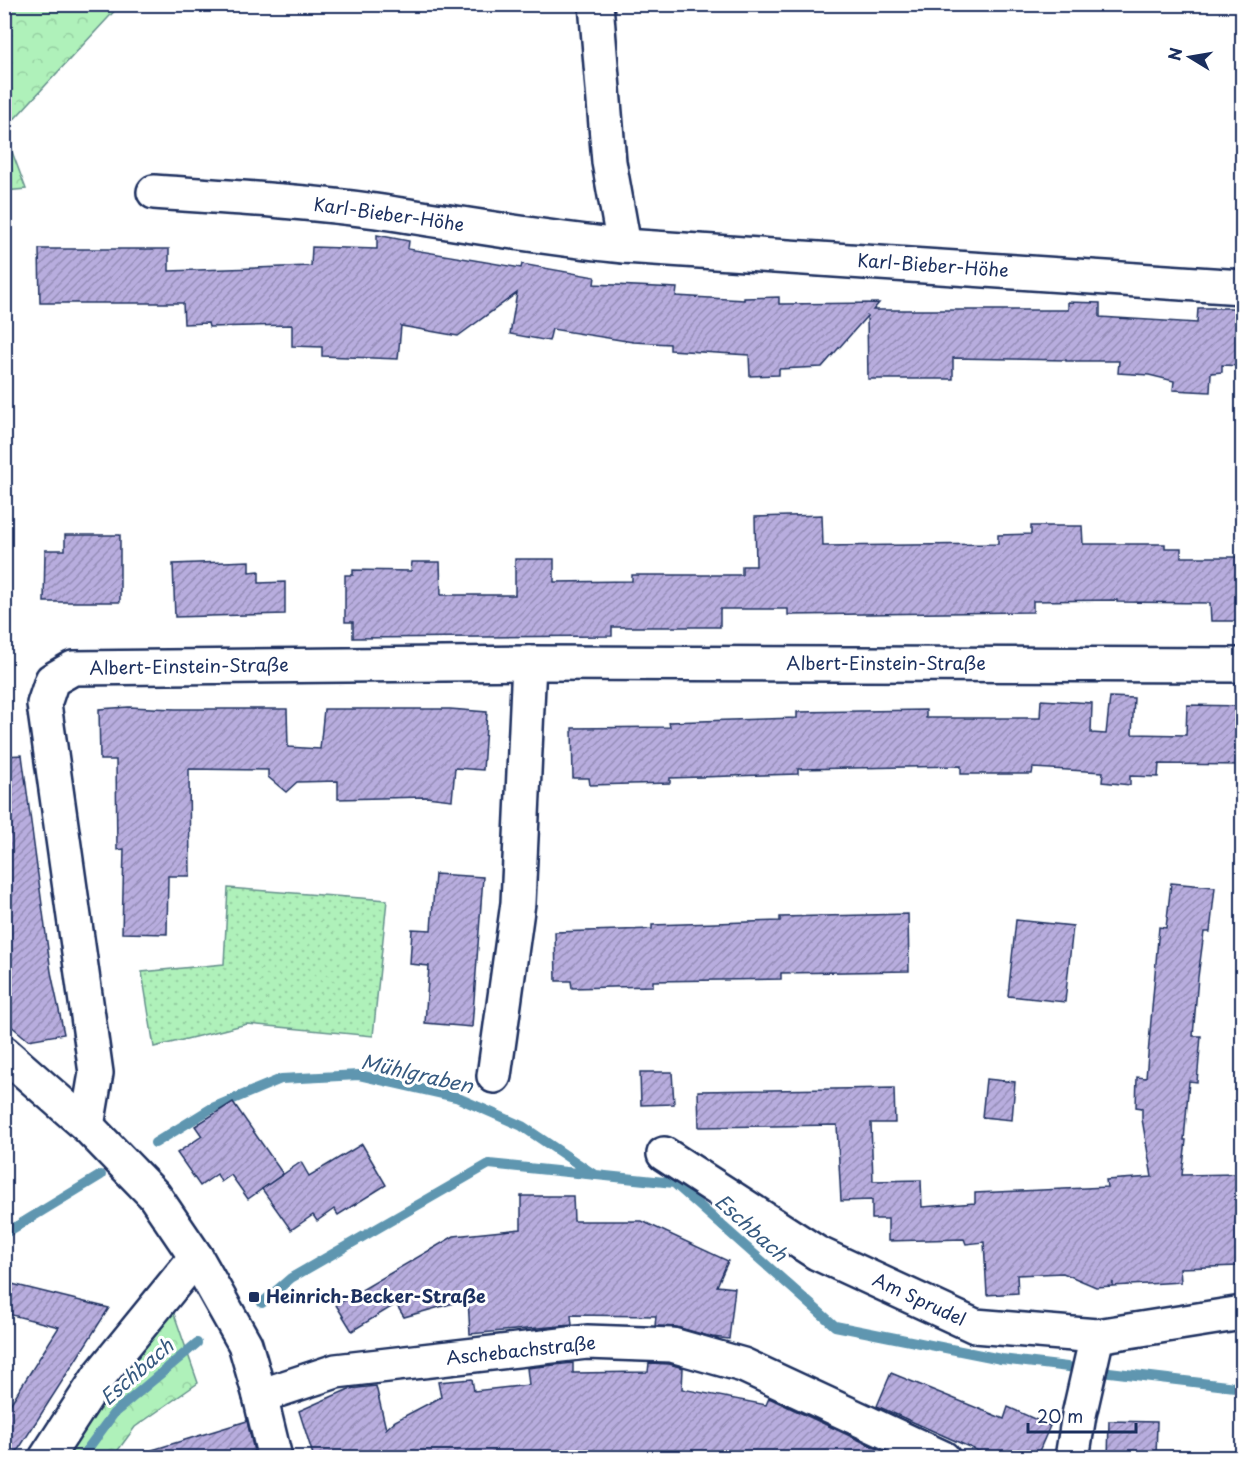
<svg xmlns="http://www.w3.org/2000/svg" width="1247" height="1462" viewBox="0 0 1247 1462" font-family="'Playpen Sans',sans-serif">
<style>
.forest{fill:url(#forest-crowns);stroke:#65908c;stroke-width:1.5}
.park{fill:url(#park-dots);stroke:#65908c;stroke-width:1.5}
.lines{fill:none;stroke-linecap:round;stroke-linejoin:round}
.stream{stroke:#5e96b0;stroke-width:10}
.building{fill:url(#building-hatch);stroke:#1b2f5e;stroke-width:1.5}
.street-casing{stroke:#1b2f5e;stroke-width:38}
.secondary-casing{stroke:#1b2f5e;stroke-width:38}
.street{stroke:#fff;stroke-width:33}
.secondary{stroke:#fff;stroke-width:33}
.poi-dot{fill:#1b2f5e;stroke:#fff;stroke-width:2}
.labels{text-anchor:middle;stroke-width:6;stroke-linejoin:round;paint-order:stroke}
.street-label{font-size:18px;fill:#1b2f5e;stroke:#fff}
.poi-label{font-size:18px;font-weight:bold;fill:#1b2f5e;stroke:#fff;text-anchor:start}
.water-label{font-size:20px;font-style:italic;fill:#375a80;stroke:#fff}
</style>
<defs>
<pattern id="forest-crowns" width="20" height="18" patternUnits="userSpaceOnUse" patternTransform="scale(1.5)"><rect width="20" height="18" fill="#aff1ba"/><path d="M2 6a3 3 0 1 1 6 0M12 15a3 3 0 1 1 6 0" fill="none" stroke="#96cfa2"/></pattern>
<pattern id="park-dots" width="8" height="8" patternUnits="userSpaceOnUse" patternTransform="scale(1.5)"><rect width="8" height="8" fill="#aff1ba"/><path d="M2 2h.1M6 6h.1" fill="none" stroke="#96cfa2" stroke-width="1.8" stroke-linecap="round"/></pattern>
<pattern id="building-hatch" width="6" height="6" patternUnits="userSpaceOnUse" patternTransform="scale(1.5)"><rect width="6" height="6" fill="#b8adde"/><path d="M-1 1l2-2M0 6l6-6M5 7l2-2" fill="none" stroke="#958db7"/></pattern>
</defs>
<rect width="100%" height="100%" fill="#fff"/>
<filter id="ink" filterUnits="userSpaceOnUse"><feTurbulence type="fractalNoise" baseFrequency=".0167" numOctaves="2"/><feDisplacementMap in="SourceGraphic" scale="12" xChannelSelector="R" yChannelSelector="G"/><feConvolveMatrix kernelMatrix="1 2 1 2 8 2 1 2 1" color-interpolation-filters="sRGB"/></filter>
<g filter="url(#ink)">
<g class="forest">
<polygon points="5,4 120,5 5,129 4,5"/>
<polygon points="4,133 5,133 26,189 5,191"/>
<polygon points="173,1311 198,1383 135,1427 113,1457 53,1458"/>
</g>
<polygon class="park" points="228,888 387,900 373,1036 247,1024 154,1047 142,972 224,964"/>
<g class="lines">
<g class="stream">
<polyline points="155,1143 212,1108 281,1079 359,1075 456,1097 522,1126 593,1174"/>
<polyline points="4,1234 101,1175"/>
<polyline points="262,1303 291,1278 489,1164 674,1183 835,1326 1001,1359 1235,1387 1242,1385"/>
<polyline points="81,1458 114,1413 197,1343"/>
</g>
</g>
<g class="building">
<polygon points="377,235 409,241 408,249 521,268 522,264 595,277 594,284 677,288 676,296 744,300 744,298 779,297 779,304 879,303 873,310 1068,310 1068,302 1100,303 1100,317 1197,323 1198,308 1242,308 1242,366 1222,365 1222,372 1211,373 1210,392 1173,390 1174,381 1149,375 1118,373 1119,361 1066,361 1066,360 953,358 953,379 868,379 867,316 822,367 779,369 779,375 750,376 749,355 670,350 670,344 633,342 552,329 549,341 510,334 517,293 458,336 401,326 398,359 322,356 322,347 292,346 292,325 209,327 208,323 184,324 183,303 40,303 39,249 169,249 169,271 311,266 312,247 377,249"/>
<polygon points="822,515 823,546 998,544 998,535 1031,534 1031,526 1082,526 1083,544 1165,544 1165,548 1181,548 1181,557 1242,557 1242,621 1211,621 1210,603 1117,602 1117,600 1033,601 1033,612 788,615 788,609 720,609 720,627 612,627 612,636 353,638 353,622 345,622 345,575 353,575 353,570 411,571 412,562 440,562 441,595 515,595 515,559 554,559 554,582 632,581 632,575 742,575 742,566 756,566 755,517"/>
<polygon points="65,535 120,535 120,602 44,602 45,550 65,550"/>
<polygon points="249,561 249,572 259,571 259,583 285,582 285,614 175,617 173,564"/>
<polygon points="1110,697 1134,698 1132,734 1186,735 1187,705 1242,706 1242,765 1159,764 1158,777 1130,776 1130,785 1102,782 1103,772 1033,768 1032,774 961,774 961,766 798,769 798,774 670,778 670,783 590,785 589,778 573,778 572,728 670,727 669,722 797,718 797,712 926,710 926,718 1040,718 1041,700 1092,703 1091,733 1106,734"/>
<polygon points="129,707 175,709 287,709 288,747 320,749 324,709 450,709 487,712 483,770 455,768 452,800 426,797 338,799 338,781 297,782 286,792 268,777 268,770 189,769 190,876 168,876 167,934 122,933 124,849 117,850 116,760 100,760 99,709"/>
<polygon points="22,755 51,972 64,1034 28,1040 4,1020 4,756"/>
<polygon points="435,874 483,877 472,1027 425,1023 429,966 410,964 412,929 431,930"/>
<polygon points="1171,883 1215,887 1210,932 1204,932 1198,977 1193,1036 1201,1036 1197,1082 1189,1081 1184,1140 1186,1140 1182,1175 1236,1174 1239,1266 1180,1268 1181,1282 1113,1286 1113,1282 1112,1286 1096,1287 1063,1273 1017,1275 1018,1293 987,1295 984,1242 966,1244 964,1239 888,1241 888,1219 872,1219 872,1200 841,1201 837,1125 699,1127 698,1091 894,1088 895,1123 871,1123 873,1181 921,1180 922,1207 975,1203 975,1193 1107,1187 1106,1180 1152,1177 1142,1119 1142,1108 1136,1107 1137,1077 1146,1078 1159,927 1166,928"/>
<polygon points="908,914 909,971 781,973 781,979 653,981 653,986 572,988 571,981 556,981 555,932 652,929 652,925 780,921 780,917"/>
<polygon points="1016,920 1073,926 1065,1002 1008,996"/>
<polygon points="640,1072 672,1072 674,1104 641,1105"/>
<polygon points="986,1079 1015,1082 1012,1120 982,1117"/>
<polygon points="233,1102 283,1174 248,1199 231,1175 221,1182 217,1174 200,1186 177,1153 202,1136 195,1126"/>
<polygon points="362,1144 386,1185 338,1215 334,1209 317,1221 313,1215 291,1230 262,1189 301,1162 309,1176"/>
<polygon points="521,1196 573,1196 574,1221 642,1221 728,1261 717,1286 735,1288 729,1339 712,1337 677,1327 655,1326 656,1316 571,1315 572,1325 470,1334 468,1299 404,1317 396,1304 352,1331 336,1305 454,1236 521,1229"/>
<polygon points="4,1282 109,1308 13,1458 4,1458 4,1414 59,1327 4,1313"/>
<polygon points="573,1363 573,1373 648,1372 649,1363 669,1364 683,1368 682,1389 766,1405 769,1398 897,1458 688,1458 689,1451 627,1455 627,1458 314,1458 299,1411 349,1389 376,1386 386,1429 395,1421 441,1397 438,1382 472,1379 474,1391 529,1385 527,1368"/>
<polygon points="891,1373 1004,1419 1008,1407 1050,1426 1036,1458 994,1458 877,1406"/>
<polygon points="247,1421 254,1451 231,1458 153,1458 152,1450"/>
<polygon points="1109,1421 1157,1422 1156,1458 1108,1458"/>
</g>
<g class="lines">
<defs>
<g id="street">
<polyline points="596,4 609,162 624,246"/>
<path d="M154 192C228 197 303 201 376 211 459 223 540 238 624 246L1242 287"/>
<polyline points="494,1076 518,903 529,663"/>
<polyline points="87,1126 96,1073 44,704 52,680 73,668 529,663 1242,665"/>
<polyline points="664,1154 817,1253 975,1326 1097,1336 1242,1313"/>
<polyline points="260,1396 336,1371 587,1342 672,1345 743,1365 943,1458"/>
<polyline points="46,1458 100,1375 196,1257"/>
<polyline points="1072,1458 1079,1415 1097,1336"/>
</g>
<polyline id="secondary" points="4,1053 87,1126 154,1195 196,1257 245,1344 260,1396 275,1458"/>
</defs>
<use href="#street" class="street-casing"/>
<use href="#secondary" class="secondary-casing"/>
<use href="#street" class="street"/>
<use href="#secondary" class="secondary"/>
</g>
</g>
<rect class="poi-dot" x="248" y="1291" width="12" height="12" rx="3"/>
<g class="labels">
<g class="street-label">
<text transform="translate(389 215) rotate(8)" y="6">Karl-Bieber-Höhe</text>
<text transform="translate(933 266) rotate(4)" y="6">Karl-Bieber-Höhe</text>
<text x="886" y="670">Albert-Einstein-Straße</text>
<text transform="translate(189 667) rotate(-1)" y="6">Albert-Einstein-Straße</text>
<text transform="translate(919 1300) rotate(25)" y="6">Am Sprudel</text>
<text transform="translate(521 1351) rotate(-6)" y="6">Aschebachstraße</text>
</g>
<g class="poi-label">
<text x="266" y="1303">Heinrich-Becker-Straße</text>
</g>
<g class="water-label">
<text transform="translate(417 1074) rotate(13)" y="7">Mühlgraben</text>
<text transform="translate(751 1228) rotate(42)" y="7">Eschbach</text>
<text transform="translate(137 1372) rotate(-41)" y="7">Eschbach</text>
</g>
</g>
<rect width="1247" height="1462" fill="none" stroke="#fff" stroke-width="24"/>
<rect x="12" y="12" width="1223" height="1438" fill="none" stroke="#1b2f5e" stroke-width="2" filter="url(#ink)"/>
<g transform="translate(1190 57) rotate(281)" stroke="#ffffff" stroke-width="4.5" paint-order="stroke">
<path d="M0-4.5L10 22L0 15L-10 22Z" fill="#1b2f5e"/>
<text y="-9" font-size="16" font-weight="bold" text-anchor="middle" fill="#1b2f5e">N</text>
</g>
<path d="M1028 1423v9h108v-9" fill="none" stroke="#1b2f5e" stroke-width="3"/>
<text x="1037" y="1423" font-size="18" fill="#1b2f5e" stroke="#ffffff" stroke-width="4.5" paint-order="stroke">20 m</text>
</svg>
